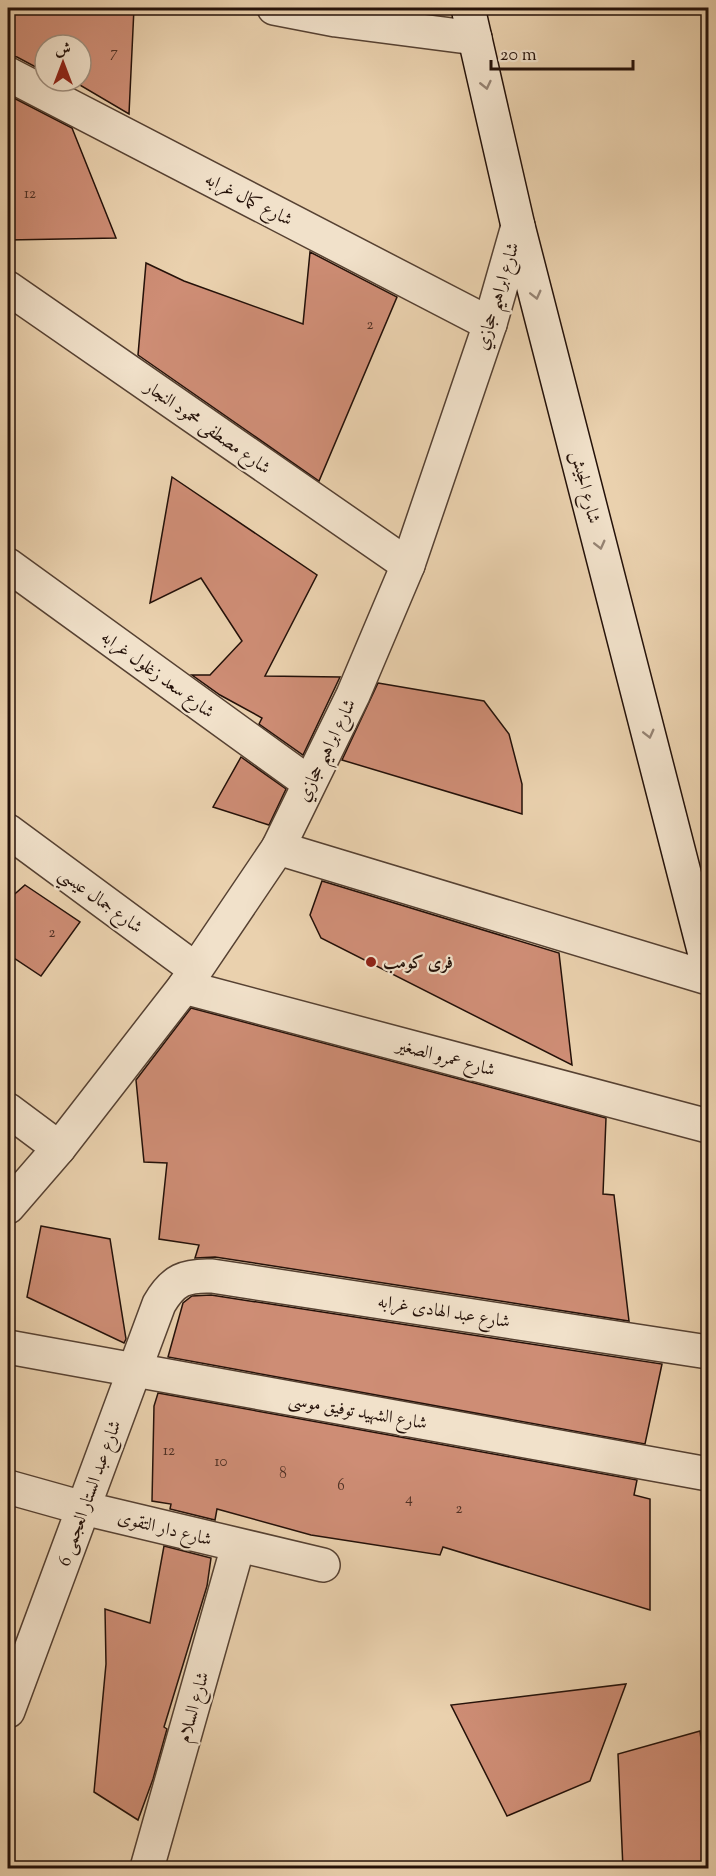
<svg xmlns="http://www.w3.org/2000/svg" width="716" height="1876" viewBox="0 0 716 1876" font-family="'Sorts Mill Goudy',Amiri,serif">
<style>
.building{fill:#ce8d75;stroke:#241109;stroke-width:1.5}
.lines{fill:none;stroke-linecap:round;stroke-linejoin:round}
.street-casing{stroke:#564132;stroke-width:36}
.secondary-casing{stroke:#241109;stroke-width:36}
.street{stroke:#f1e1ca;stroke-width:33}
.secondary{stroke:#f1e1ca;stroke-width:33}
.oneway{stroke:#958373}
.poi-dot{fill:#8f2418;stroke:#f1e1ca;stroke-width:2}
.labels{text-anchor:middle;stroke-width:4.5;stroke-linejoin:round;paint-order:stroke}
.number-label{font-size:15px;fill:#4e3024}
.street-label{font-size:18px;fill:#241109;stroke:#f1e1ca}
.poi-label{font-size:18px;font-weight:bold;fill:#241109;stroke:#f1e1ca;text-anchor:start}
</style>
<rect width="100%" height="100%" fill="#ead1ae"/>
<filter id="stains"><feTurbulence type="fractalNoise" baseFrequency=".00333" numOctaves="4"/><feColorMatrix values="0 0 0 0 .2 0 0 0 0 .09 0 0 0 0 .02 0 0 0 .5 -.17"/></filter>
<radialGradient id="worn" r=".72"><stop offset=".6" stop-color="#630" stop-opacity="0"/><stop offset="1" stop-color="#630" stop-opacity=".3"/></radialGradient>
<g class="building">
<polygon points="8,8 134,8 129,114 73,81 81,81 81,45 45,45 45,72 17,57 8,55"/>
<polygon points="8,95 72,128 116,238 8,240"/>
<polygon points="310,252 397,297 319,481 138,355 146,263 184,281 303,324"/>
<polygon points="172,477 317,575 265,676 340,677 303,755 259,724 262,718 220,695 192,675 210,675 242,641 201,578 150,603"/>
<polygon points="378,683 484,701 509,734 522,784 522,814 342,760"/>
<polygon points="241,757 286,789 269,825 213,807"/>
<polygon points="322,881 559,953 572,1065 321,938 310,915"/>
<polygon points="25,885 80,922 41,976 8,954 8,900"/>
<polygon points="191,1008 606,1118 603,1194 614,1195 629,1321 215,1257 195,1258 199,1245 159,1239 167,1163 144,1162 136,1080"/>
<polygon points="41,1226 110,1239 126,1339 124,1343 27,1297"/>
<polygon points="211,1295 662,1364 645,1444 168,1357 183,1303 192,1296"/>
<polygon points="158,1393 637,1480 634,1495 650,1499 650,1610 443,1547 440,1555 311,1535 217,1509 215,1520 170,1509 171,1504 152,1501 154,1406"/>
<polygon points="164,1546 211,1558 207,1586 164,1727 167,1729 153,1779 138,1820 94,1792 106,1664 105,1609 150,1623"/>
<polygon points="626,1684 590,1781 507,1816 451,1705"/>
<polygon points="700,1731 708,1801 708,1869 623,1869 618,1754"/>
</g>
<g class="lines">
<defs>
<g id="street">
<polyline points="274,8 336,20 475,38"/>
<polyline points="8,74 490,324"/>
<polyline points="8,288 408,565"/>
<polyline points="8,565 309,783"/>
<polyline points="8,831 195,969"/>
<polyline points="278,848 708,978"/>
<polyline points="184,987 708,1126"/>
<polyline points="8,1110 59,1148"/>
<polyline points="8,1207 59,1148 184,987 278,848 353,695 408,565 490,324 518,226"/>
<polyline points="8,1347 708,1474"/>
<polyline points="8,1487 83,1508 323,1565"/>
<path d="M8 1711 159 1304C173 1280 185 1275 212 1276L708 1352"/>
<polyline points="147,1868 238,1546"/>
</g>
<polyline id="secondary" points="468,8 518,226 708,966"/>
</defs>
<use href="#street" class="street-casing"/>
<use href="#secondary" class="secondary-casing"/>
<use href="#street" class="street"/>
<use href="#secondary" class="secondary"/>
</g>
<defs><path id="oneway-chevron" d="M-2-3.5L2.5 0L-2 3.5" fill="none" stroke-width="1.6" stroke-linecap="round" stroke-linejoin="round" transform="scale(1.5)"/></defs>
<g class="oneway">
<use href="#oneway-chevron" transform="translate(486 85) rotate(77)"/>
<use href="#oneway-chevron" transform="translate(536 295) rotate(76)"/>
<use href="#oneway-chevron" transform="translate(600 545) rotate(76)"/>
<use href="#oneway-chevron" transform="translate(649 734) rotate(76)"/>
</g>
<circle class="poi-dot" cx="371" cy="962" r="6"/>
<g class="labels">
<g class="number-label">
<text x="114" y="57">7</text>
<text x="30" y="198">12</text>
<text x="370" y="329">2</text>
<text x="52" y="937">2</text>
<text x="169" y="1455">12</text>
<text x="221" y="1466">10</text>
<text x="283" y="1478">8</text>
<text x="341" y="1490">6</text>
<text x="409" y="1503">4</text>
<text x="459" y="1513">2</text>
</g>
<g class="street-label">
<text transform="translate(249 199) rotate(27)" y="6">شارع كمال غرابه</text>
<text transform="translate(497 296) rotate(-73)" y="6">شارع ابراهيم حجازي</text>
<text transform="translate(208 427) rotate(35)" y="6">شارع مصطفى محمود النجار</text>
<text transform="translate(586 487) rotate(76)" y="6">شارع الجيش</text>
<text transform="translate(158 674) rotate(36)" y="6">شارع سعد زغلول غرابه</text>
<text transform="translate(326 750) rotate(-64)" y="6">شارع ابراهيم حجازي</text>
<text transform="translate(101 900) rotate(36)" y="6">شارع جمال عيسي</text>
<text transform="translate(446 1057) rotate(15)" y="6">شارع عمرو الصغير</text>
<text transform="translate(444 1311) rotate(9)" y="6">شارع عبد الهادى غرابه</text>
<text transform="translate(358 1411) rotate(10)" y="6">شارع الشهيد توفيق موسى</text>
<text transform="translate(89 1493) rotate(-70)" y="6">شارع عبد الستار العجمى 6</text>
<text transform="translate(165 1528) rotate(14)" y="6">شارع دار التقوى</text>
<text transform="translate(193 1707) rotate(-74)" y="6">شارع السلام</text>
</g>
<g class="poi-label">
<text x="383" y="968">فرى كومب</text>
</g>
</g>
<rect width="716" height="1876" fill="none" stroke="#ead1ae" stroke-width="30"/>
<rect x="9" y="9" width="698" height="1858" fill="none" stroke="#241109" stroke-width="3"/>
<rect x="15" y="15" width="686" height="1846" fill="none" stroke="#241109" stroke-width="1.5"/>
<g transform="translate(63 63)"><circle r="28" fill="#f1e1ca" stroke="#9f8e7d" stroke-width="1.5"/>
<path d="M0-4.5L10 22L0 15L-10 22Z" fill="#8f2418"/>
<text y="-9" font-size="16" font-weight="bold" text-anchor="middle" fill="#241109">ش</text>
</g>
<path d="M491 60v9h142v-9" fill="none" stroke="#241109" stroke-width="3"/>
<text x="500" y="60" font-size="18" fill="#241109" stroke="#f1e1ca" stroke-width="4.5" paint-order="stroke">20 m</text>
<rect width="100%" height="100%" filter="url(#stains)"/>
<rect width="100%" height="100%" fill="url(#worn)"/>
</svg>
